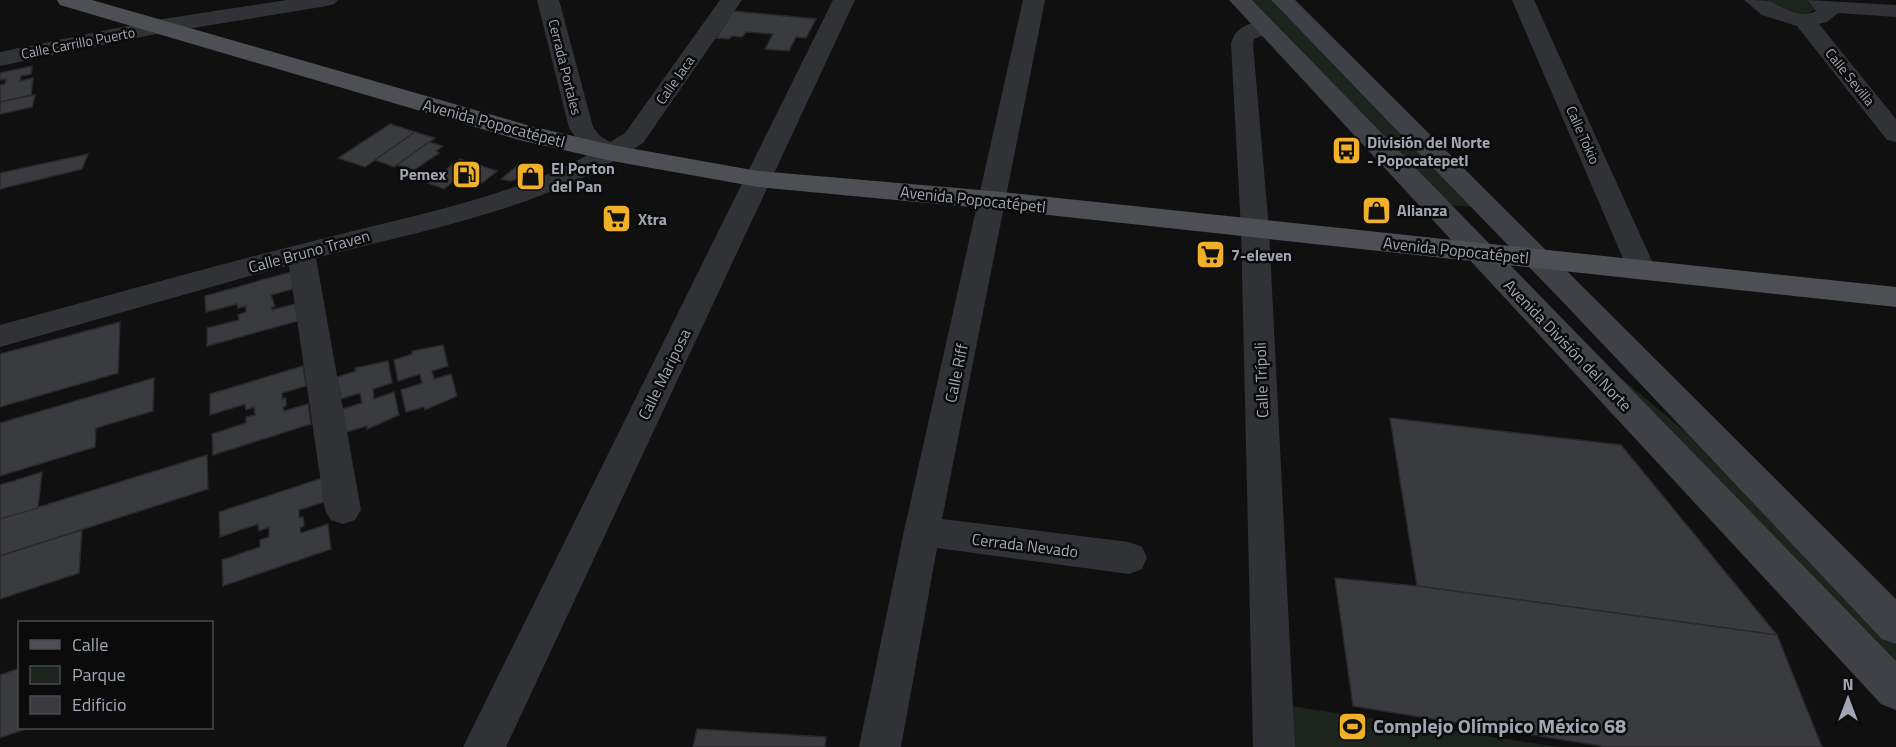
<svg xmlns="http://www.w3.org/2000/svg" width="1896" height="747" viewBox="0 0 1896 747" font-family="'Titillium Web',sans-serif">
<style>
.green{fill:#1c241d}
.building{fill:#3a3b3e;stroke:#2a2a2d;stroke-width:1.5}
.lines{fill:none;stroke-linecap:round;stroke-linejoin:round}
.street{fill:#313236;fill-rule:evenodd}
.secondary{fill:#3f4146;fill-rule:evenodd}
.primary{fill:#4d4f55;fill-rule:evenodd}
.labels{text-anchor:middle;stroke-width:5;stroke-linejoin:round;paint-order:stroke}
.far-street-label{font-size:14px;fill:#a1a6b2;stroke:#0b0b0c}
.street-label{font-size:16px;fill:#a1a6b2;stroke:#0b0b0c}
.poi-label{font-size:16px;font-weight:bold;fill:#a1a6b2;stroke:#0b0b0c;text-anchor:start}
.near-poi-label{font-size:20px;font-weight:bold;fill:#a1a6b2;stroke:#0b0b0c;text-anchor:start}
</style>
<rect width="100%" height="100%" fill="#101011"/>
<g class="green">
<polygon points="1252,0 1270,0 1475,207 1446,205"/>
<path d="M1767 0H1806L1815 9C1803 21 1783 9 1770 4Z"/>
<polygon points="1607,366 1683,430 1896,645 1896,670"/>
<polygon points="1284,705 1559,747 1283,747"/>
</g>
<g class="building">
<polygon points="733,11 816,19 806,38 796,37 789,51 765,49 773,34 746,32 742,37 732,36 729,39 716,38"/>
<polygon points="32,66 31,74 21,76 20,81 33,78 31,95 0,102 0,85 5,84 6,79 0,80 0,73"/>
<polygon points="35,95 32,107 0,114 0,102"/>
<polygon points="390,124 415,132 365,167 338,158"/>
<polygon points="415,132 435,138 394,167 375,160"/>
<polygon points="429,142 443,146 436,151 439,153 414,170 397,165"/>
<polygon points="88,154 82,169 0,189 0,173"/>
<polygon points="460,159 497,171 482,183 459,177 444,189 428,183"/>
<polygon points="517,166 532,170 522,178 510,181 501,179"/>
<polygon points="291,272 293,289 271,295 275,306 272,307 272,310 295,304 298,321 207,346 207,328 239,320 238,315 246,312 246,306 238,308 237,304 206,312 205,296"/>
<polygon points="120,322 118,373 0,407 0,354"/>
<polygon points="443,345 448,366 432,371 434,379 451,374 457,396 425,410 424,407 406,412 401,390 422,383 420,374 398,381 394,360 412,354 412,351"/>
<polygon points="388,361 392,383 373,389 374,399 394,392 399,415 367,429 367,426 346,432 342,409 362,403 360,393 341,399 337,377 356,371 355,368"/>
<polygon points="303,366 306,386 282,393 282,399 286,398 286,406 283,407 284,411 308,404 311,424 213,455 212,434 246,423 246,417 255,415 254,407 246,410 245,404 210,415 210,394"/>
<polygon points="154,378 153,411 96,428 95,447 0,476 0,423"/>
<polygon points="1390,418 1621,445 1777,635 1417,586"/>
<polygon points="207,455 208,489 0,556 0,519"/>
<polygon points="42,472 38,508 0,519 0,485"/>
<polygon points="322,478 324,502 299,510 299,518 303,517 304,526 300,528 301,533 328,524 331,549 223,586 222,560 260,547 260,540 269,537 269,527 259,531 258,524 220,537 219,512"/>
<polygon points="82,530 79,573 0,599 0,556"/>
<polygon points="1335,578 1417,586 1777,635 1822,747 1607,747 1353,706"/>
<polygon points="20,668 20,728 28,728 0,738 0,675"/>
<polygon points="697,729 826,737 825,747 693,747"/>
</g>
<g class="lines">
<g class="street">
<polygon points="287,0 338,0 334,4 327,6 156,34 0,66 0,52 156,20"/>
<path d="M537 0H559L593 127 600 136 610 142 625 133 720 0H742L643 143C619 158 597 172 571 183 490 219 401 236 316 258L361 510 355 520 343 524 331 520 325 510 289 265 0 347V325C108 296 216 265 325 238 415 215 511 198 593 152L582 146 569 128Z"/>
<polygon points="833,0 855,0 506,747 463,747"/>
<polygon points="1023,0 1045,0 942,519 1129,542 1142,547 1147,558 1142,569 1129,574 937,548 901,747 859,747 904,531"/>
<polygon points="1512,0 1534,0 1656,270 1652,277 1642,280 1632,277 1628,270"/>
<path d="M1744 0C1752 0 1762 0 1769 1 1784 7 1799 20 1816 11L1807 0 1896 5V17L1838 13 1827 22 1819 24 1896 119V142L1887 140 1797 26 1762 15Z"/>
<path d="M1265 20 1273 22 1276 27 1273 32 1254 39 1253 44 1269 229 1295 747H1253L1241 229 1231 44C1235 26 1249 24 1265 20Z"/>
</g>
<g class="secondary">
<polygon points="1229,0 1252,0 1896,661 1896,710 1881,704"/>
<polygon points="1271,0 1295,0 1896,599 1896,644 1882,639 1561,300"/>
</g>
<polygon class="primary" points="57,0 92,0 534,127 612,145 758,171 992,191 1896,287 1896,307 992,209 758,187 612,161 519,140 60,5"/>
</g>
<defs>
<symbol id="bus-square" viewBox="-11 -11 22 22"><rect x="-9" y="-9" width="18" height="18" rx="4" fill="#f0b029" stroke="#0b0b0c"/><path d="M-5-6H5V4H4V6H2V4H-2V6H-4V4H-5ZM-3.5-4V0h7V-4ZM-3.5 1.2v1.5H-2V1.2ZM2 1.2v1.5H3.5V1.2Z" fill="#111"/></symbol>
<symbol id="fuel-square" viewBox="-11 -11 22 22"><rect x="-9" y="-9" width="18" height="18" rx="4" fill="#f0b029" stroke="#0b0b0c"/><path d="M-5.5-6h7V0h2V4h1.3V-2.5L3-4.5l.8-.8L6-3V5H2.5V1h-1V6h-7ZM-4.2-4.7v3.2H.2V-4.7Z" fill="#111"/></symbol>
<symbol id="shop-square" viewBox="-11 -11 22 22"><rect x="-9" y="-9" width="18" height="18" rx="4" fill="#f0b029" stroke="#0b0b0c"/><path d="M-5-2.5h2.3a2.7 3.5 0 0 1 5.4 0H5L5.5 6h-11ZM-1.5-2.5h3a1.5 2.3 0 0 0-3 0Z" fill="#111"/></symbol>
<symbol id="supermarket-square" viewBox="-11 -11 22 22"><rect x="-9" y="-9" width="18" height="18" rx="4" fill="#f0b029" stroke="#0b0b0c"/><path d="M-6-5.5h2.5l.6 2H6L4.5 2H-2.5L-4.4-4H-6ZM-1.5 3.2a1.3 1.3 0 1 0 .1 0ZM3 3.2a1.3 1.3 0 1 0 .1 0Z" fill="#111"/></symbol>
<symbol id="stadium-square" viewBox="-11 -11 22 22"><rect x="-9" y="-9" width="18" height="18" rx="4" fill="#f0b029" stroke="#0b0b0c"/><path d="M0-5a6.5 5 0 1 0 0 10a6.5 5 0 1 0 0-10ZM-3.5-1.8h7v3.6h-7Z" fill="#111"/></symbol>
</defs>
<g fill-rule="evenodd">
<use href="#bus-square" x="1330" y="134" width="33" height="33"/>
<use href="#fuel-square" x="450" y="158" width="33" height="33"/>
<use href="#shop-square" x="514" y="160" width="33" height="33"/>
<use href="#shop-square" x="1360" y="194" width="33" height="33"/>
<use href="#supermarket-square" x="600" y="202" width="33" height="33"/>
<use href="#supermarket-square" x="1194" y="238" width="33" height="33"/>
<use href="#stadium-square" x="1336" y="710" width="33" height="33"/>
</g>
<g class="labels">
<g class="far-street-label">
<text transform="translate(78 43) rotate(-11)" y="5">Calle Carrillo Puerto</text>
<text transform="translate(565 67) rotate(76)" y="5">Cerrada Portales</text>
<text transform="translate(1850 77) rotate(51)" y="5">Calle Sevilla</text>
<text transform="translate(675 80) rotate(-55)" y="5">Calle Jaca</text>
<text transform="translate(1583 135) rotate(66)" y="5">Calle Tokio</text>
</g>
<g class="street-label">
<text transform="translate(494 123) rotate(15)" y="6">Avenida Popocatépetl</text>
<text transform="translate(973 199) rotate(6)" y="6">Avenida Popocatépetl</text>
<text transform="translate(1456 250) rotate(6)" y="6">Avenida Popocatépetl</text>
<text transform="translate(309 251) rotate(-15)" y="6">Calle Bruno Traven</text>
<text transform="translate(1568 345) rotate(46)" y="6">Avenida División del Norte</text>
<text transform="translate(956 373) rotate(-78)" y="6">Calle Riff</text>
<text transform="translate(664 374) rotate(-64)" y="6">Calle Mariposa</text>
<text transform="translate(1261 380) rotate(-92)" y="6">Calle Trípoli</text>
<text transform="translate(1025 545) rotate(7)" y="6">Cerrada Nevado</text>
</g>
<g class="poi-label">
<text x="1367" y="148">División del Norte<tspan x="1367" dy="18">- Popocatepetl</tspan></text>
<text x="551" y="174">El Porton<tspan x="551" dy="18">del Pan</tspan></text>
<text x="446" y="180" text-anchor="end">Pemex</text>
<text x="1397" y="216">Alianza</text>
<text x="638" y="225">Xtra</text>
<text x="1231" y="261">7-eleven</text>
</g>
<g class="near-poi-label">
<text x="1373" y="733">Complejo Olímpico México 68</text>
</g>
</g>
<rect x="18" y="621" width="195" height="108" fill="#0b0b0c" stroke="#47494e" stroke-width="1.5"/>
<rect x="30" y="640" width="30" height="9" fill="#4d4f55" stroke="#47494e" stroke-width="1.5"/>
<text x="72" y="651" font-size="18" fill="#a1a6b2">Calle</text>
<rect x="30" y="666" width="30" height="18" fill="#1c241d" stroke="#47494e" stroke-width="1.5"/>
<text x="72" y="681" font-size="18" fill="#a1a6b2">Parque</text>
<rect x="30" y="696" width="30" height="18" fill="#3a3b3e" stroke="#47494e" stroke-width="1.5"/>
<text x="72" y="711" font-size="18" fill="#a1a6b2">Edificio</text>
<g transform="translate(1848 699)" stroke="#0b0b0c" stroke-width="4.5" paint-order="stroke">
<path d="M0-4.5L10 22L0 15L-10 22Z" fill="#a1a6b2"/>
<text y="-9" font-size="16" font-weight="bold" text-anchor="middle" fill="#a1a6b2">N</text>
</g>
</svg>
